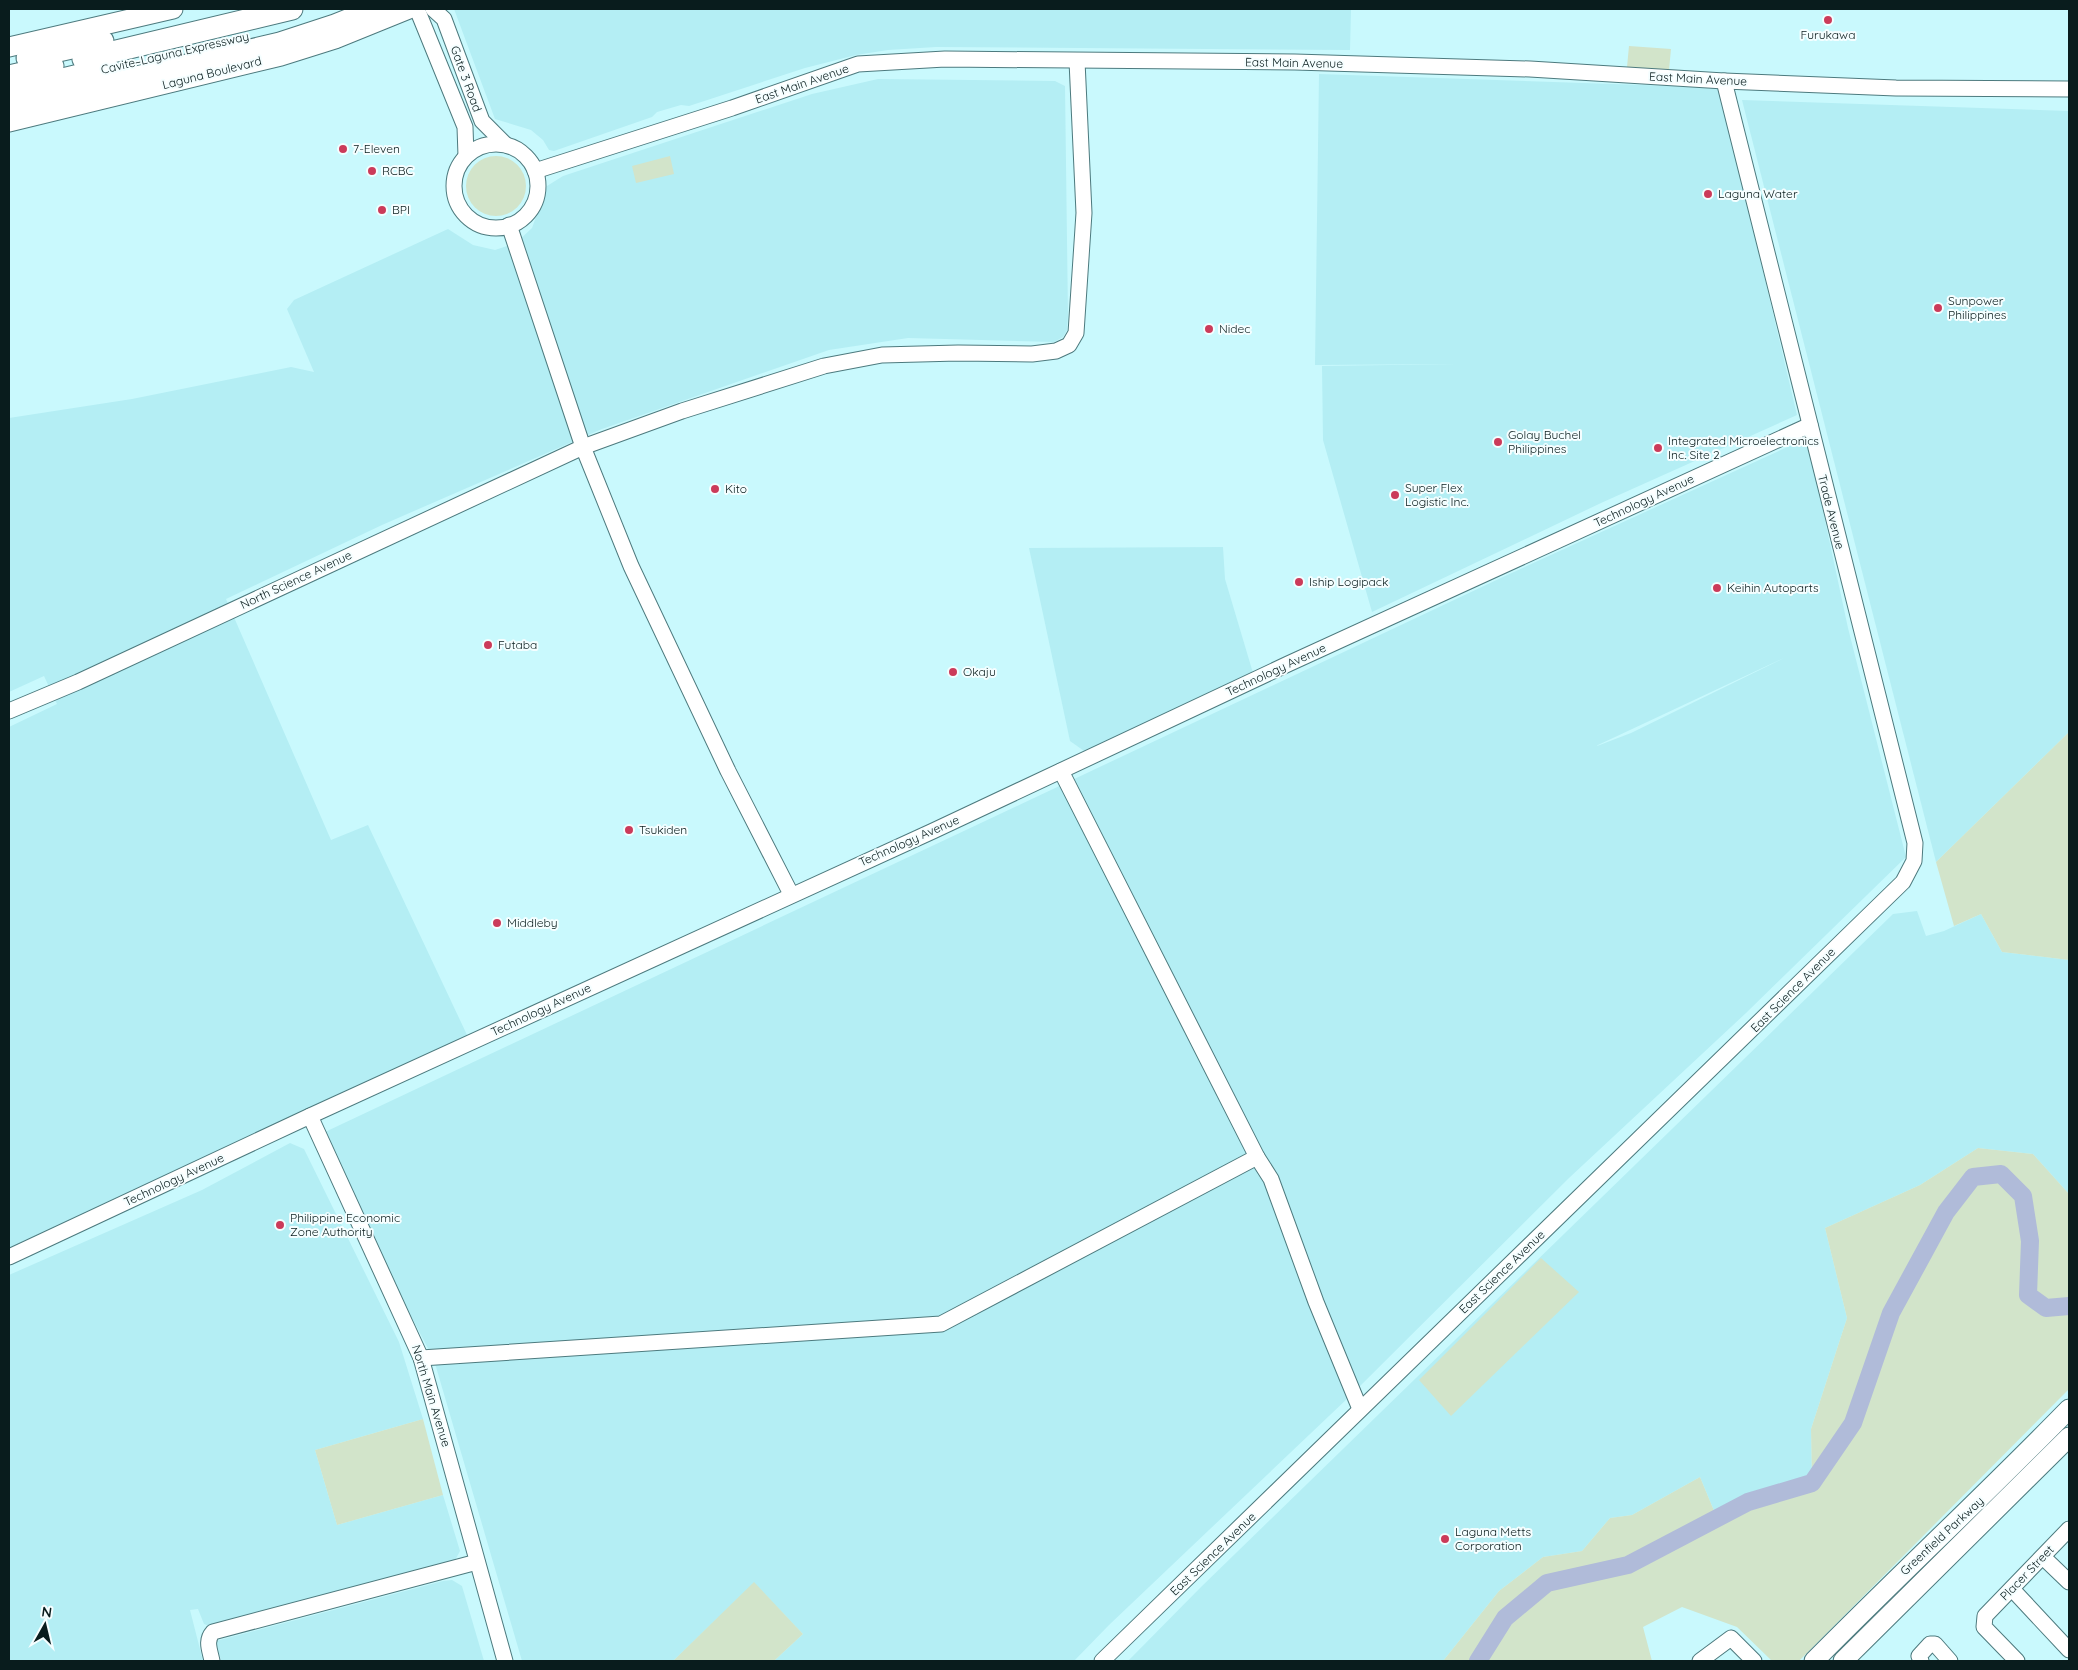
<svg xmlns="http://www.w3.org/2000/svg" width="2078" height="1670" viewBox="0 0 2078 1670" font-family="Quicksand,sans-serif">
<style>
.built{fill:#b4eef4;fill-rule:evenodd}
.green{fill:#d2e4ca}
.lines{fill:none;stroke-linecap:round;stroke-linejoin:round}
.river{stroke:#b0bbd9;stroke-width:18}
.minor-casing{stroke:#4d7a7e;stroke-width:17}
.major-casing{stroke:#4d7a7e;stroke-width:21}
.highway-casing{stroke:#4d7a7e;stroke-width:23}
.minor{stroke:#fff;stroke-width:15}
.major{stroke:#fff;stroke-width:19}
.highway{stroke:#fff;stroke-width:21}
.poi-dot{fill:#cb3b5a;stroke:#f5feff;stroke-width:2}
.labels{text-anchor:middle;stroke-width:4;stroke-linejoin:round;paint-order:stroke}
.poi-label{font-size:12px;fill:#091c1d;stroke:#f5feff;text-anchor:start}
.street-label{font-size:12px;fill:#091c1d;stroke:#f5feff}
</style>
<rect width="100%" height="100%" fill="#c9f9fd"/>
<g class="built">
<polygon points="454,9 1351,9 1350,50 936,47 888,50 856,55 805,68 689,106 681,105 657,112 652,117 554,151 549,150 543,140 531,130 495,119"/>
<polygon points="1319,74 1672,86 1720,89 1797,415 1601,503 1372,612 1323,440 1322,366 1457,364 1315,365"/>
<polygon points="878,79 1055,81 1065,86 1068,316 1067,330 1063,337 1054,342 908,338 829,350 602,429 382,525 226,599 331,840 368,825 468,1037 9,1248 9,727 57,704 44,676 9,692 9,418 132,399 291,367 314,372 287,309 294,300 448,229 473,245 495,250 516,243 532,228 547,186 563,176 812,94"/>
<polygon points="1742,100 2069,111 2069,732 1936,862"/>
<path d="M1801 443 1810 450 1848 628 1906 857 1746 1013 1569 1178 1349 1397 1109 1625 1074 1661H774L803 1634 754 1583 673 1661H522L434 1360 399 1293 325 1132 1505 576 1794 444ZM1784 658 1631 733 1597 746 1598 745Z"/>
<polygon points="1223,547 1225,579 1253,673 1087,753 1070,741 1029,548"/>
<polygon points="1917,911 1926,936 1944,931 1981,914 2002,952 2069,960 2069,1194 2033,1154 1978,1148 1920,1185 1825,1228 1847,1318 1811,1429 1812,1483 1748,1502 1717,1518 1700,1477 1632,1515 1610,1518 1582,1551 1543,1557 1499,1591 1443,1661 1128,1661 1200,1588 1893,914"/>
<polygon points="290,1143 304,1149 399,1342 423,1419 315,1450 337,1525 443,1495 460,1551 452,1566 214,1628 204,1624 198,1609 190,1610 203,1661 9,1661 9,1275 202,1190"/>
<polygon points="452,1580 462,1586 484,1661 221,1661 216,1641 443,1581"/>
</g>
<g class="green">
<polygon points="1629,46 1671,49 1669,70 1627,67"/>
<circle cx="496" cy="186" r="30"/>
<polygon points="670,156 674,174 636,183 632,166"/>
<polygon points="2069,732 2069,960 2002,952 1981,914 1954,926 1936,862"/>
<polygon points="1978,1148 2033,1154 2069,1194 2069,1389 1799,1661 1772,1661 1737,1627 1682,1607 1643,1627 1652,1661 1443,1661 1499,1591 1543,1557 1582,1551 1610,1518 1632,1515 1700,1477 1717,1518 1748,1502 1812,1483 1811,1429 1847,1318 1825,1228 1920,1185"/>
<polygon points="1541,1258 1579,1292 1451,1416 1419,1380"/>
<polygon points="423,1419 443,1495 337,1525 315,1450"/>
<polygon points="754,1582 803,1634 774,1661 673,1661"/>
</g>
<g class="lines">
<polyline class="river" points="1478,1661 1505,1618 1547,1583 1628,1565 1748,1502 1812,1483 1853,1423 1891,1313 1946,1212 1973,1177 2001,1174 2023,1196 2030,1241 2028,1295 2046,1308 2069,1306"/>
<defs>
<g id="minor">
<polyline points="417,9 465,127 466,156"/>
<polyline points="433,9 444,19 482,121 506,145"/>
<circle cx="496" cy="186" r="42"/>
<polyline points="535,171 732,108 858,64 945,59 1295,62 1530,69 1724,81 1896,88 2069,89"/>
<polyline points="509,225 583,447 631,566 728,771 791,894"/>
<polyline points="9,711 78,682 583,447 682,411 824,366 882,355 958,353 1032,354 1056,351 1069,345 1076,333 1084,213 1077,61"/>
<polyline points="310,1116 421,1358 505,1661"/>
<polyline points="1257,1157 1271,1179 1316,1302 1360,1409"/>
<polyline points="9,1257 310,1116 933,831 1288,664 1810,425"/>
<polyline points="421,1358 941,1324 1257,1157 1061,771"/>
<polyline points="2043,1557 2069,1582"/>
<polyline points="2012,1589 2069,1650"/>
<path d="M212 1661C210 1650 205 1641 213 1632L477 1562"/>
<polyline points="1102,1661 1903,882 1914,861 1915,843 1724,81"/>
<polyline points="1700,1661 1731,1638 1754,1661"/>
<polyline points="1921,1661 1919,1656 1930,1644 1935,1644 1950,1661"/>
<polyline points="2017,1661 1984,1627 1985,1616 2069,1529"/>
</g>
<g id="major">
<polyline points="9,47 173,9"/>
<polyline points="9,122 281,56 335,39 409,9"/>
<path d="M1814 1661C1898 1576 1985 1495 2069 1409"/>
<polyline points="1843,1661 2069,1437"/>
</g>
<g id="highway">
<polyline points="27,58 103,41"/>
<polyline points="83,59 292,9"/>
<polyline points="9,76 53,66"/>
<polyline points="9,92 108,68"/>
<polyline points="9,107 280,43 335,25 375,9"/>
</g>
</defs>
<use href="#minor" class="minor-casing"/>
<use href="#major" class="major-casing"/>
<use href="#highway" class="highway-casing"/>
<use href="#minor" class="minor"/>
<use href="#major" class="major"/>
<use href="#highway" class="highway"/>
</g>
<g class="poi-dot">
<circle cx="1828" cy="20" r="5"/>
<circle cx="343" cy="149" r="5"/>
<circle cx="372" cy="171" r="5"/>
<circle cx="1708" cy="194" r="5"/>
<circle cx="382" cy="210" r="5"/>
<circle cx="1938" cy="308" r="5"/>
<circle cx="1209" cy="329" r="5"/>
<circle cx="1498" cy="442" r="5"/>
<circle cx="1658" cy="448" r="5"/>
<circle cx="715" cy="489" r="5"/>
<circle cx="1395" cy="495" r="5"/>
<circle cx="1299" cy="582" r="5"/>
<circle cx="1717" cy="588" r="5"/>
<circle cx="488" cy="645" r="5"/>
<circle cx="953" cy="672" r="5"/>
<circle cx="629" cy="830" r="5"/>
<circle cx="497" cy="923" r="5"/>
<circle cx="280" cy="1225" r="5"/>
<circle cx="1445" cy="1539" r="5"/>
</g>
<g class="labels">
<g class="poi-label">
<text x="1828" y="39" text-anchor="middle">Furukawa</text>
<text x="353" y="153">7-Eleven</text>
<text x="382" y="175">RCBC</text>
<text x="1718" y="198">Laguna Water</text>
<text x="392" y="214">BPI</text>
<text x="1948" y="305">Sunpower<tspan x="1948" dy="14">Philippines</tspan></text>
<text x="1219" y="333">Nidec</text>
<text x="1508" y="439">Golay Buchel<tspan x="1508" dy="14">Philippines</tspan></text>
<text x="1668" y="445">Integrated Microelectronics<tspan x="1668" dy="14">Inc. Site 2</tspan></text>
<text x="1405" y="492">Super Flex<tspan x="1405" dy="14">Logistic Inc.</tspan></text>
<text x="725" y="493">Kito</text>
<text x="1309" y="586">Iship Logipack</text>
<text x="1727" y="592">Keihin Autoparts</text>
<text x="498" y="649">Futaba</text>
<text x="963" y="676">Okaju</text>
<text x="639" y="834">Tsukiden</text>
<text x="507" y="927">Middleby</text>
<text x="290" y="1222">Philippine Economic<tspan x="290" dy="14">Zone Authority</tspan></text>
<text x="1455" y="1536">Laguna Metts<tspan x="1455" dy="14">Corporation</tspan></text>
</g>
<g class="street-label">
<text transform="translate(175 53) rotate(-13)" y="4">Cavite–Laguna Expressway</text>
<text transform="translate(1294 63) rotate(1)" y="4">East Main Avenue</text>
<text transform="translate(212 73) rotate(-14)" y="4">Laguna Boulevard</text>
<text transform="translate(466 79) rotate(70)" y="4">Gate 3 Road</text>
<text transform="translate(1698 79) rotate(3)" y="4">East Main Avenue</text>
<text transform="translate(802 84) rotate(-19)" y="4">East Main Avenue</text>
<text transform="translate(1644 501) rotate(-25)" y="4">Technology Avenue</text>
<text transform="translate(1831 512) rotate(76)" y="4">Trade Avenue</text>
<text transform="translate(296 580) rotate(-25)" y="4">North Science Avenue</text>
<text transform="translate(1276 670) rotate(-25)" y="4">Technology Avenue</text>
<text transform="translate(909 841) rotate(-24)" y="4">Technology Avenue</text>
<text transform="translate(1793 990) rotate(-45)" y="4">East Science Avenue</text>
<text transform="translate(541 1010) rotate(-25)" y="4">Technology Avenue</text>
<text transform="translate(174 1180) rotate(-25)" y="4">Technology Avenue</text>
<text transform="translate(1502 1272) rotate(-44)" y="4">East Science Avenue</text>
<text transform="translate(431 1396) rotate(73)" y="4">North Main Avenue</text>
<text transform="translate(1942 1536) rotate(-43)" y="4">Greenfield Parkway</text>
<text transform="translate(1213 1554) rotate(-44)" y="4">East Science Avenue</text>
<text transform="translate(2027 1573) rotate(-46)" y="4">Placer Street</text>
</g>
</g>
<rect width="2078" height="1670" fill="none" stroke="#091c1d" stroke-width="20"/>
<g transform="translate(45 1625) rotate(8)" stroke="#f5feff" stroke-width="4" paint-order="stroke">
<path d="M0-4L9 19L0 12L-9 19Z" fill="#091c1d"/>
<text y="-8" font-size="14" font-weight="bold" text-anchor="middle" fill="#091c1d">N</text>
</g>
</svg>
